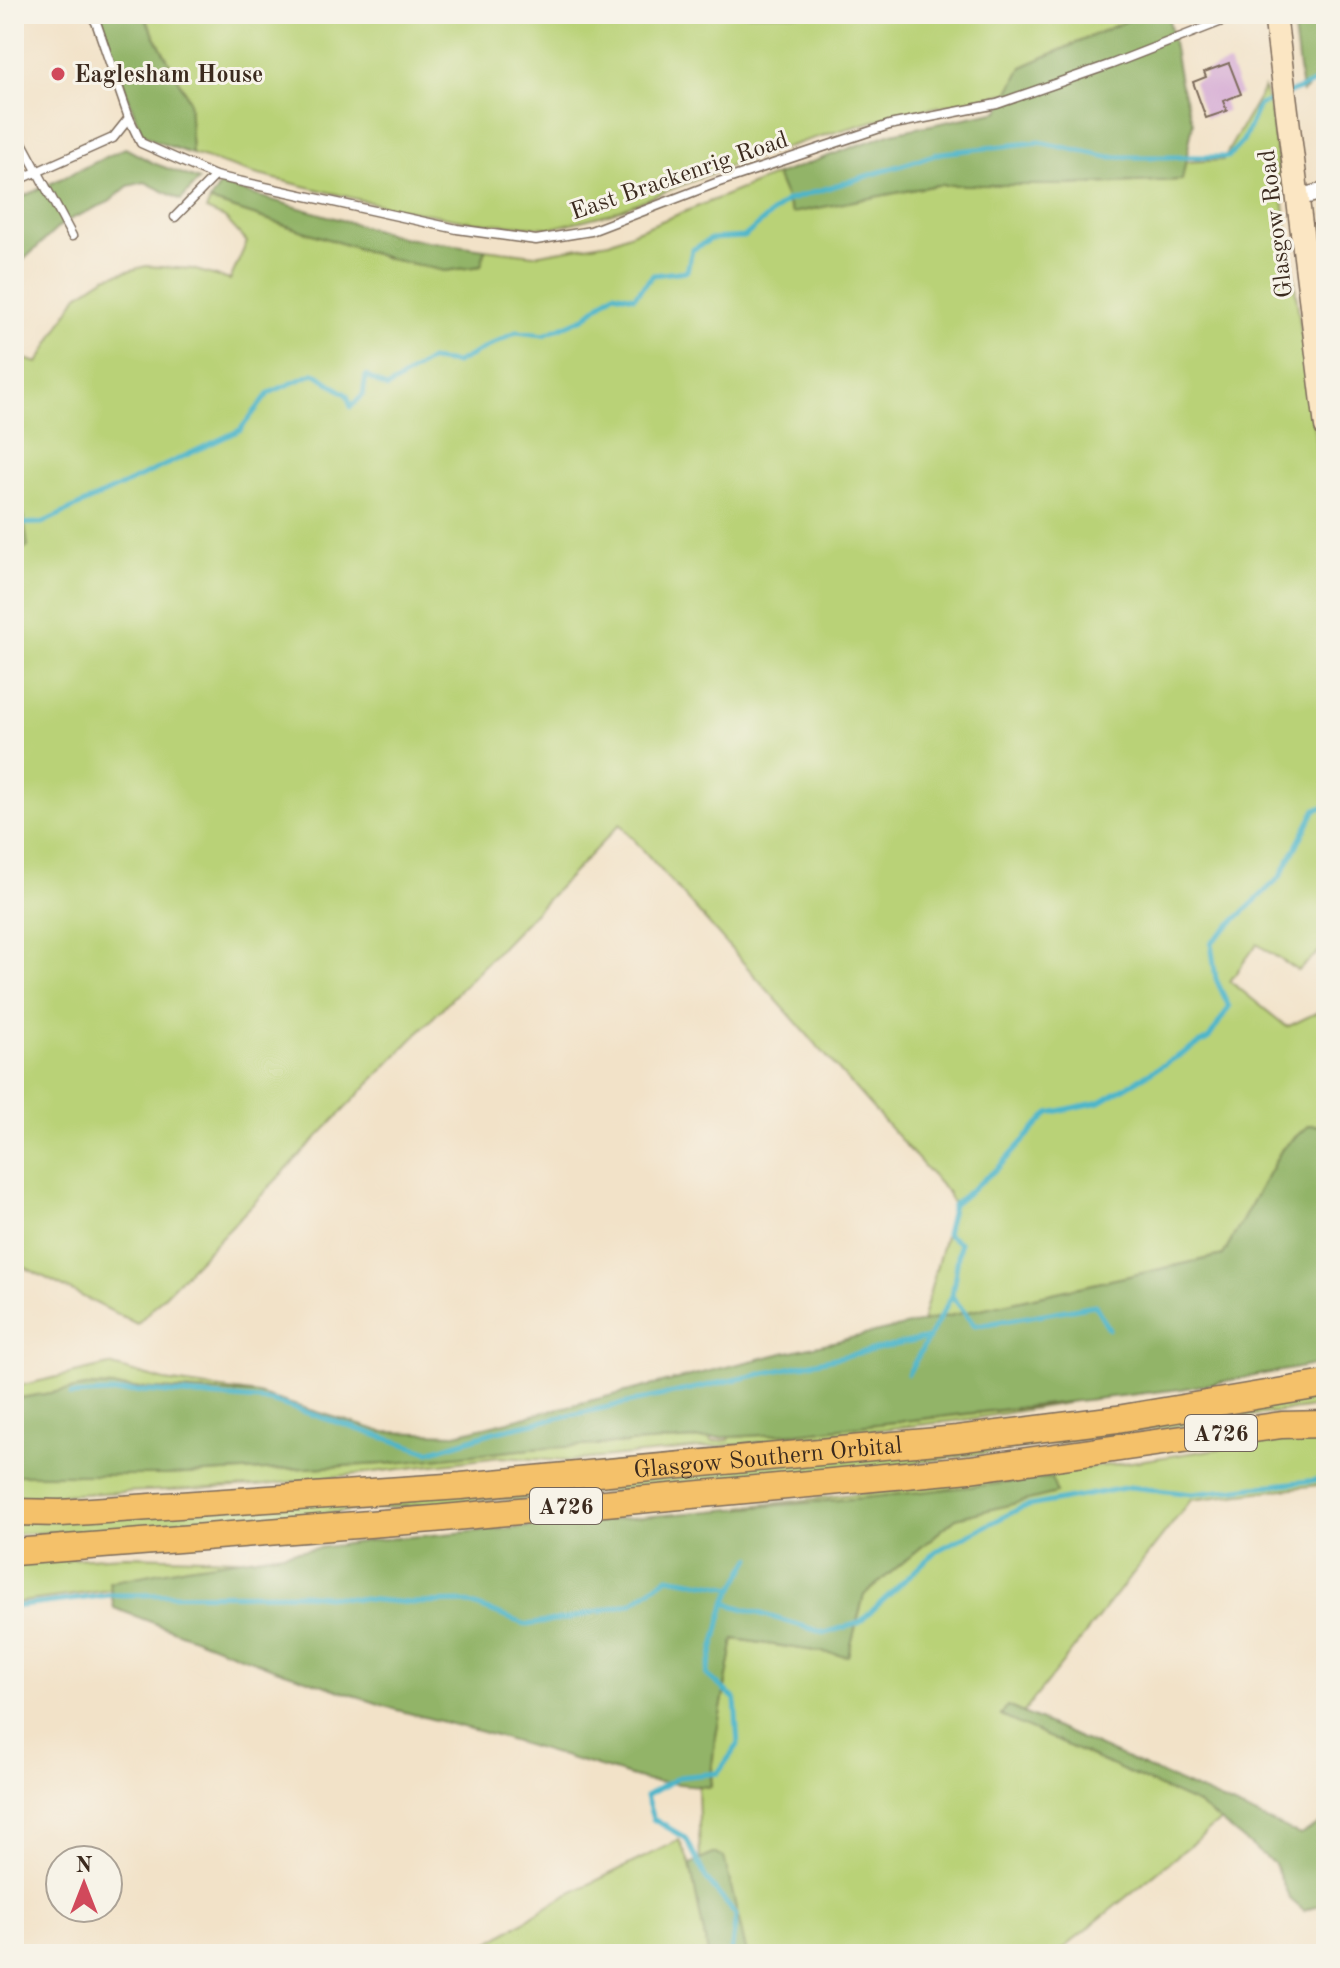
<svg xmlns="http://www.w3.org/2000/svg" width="1340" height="1968" viewBox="0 0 1340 1968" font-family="'Old Standard TT',serif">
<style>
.green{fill:#b9d277;stroke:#7a7e4a;stroke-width:2}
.forest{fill:#92b468;stroke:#666f43;stroke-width:2}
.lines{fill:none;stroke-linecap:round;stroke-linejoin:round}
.stream{stroke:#4cb5ca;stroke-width:5}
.building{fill:#d5abd4}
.service-casing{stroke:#7b6a5a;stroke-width:11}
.minor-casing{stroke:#7b6a5a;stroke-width:19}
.secondary-casing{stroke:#7b6a5a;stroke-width:25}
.trunk-casing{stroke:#7b6a5a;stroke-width:29}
.service{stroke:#fff;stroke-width:8}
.minor{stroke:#fff;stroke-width:16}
.secondary{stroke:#fbe6c3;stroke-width:22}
.trunk{stroke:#f4c16a;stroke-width:26}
.poi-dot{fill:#d1495b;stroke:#f7f3e8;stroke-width:3}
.labels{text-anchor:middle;stroke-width:6;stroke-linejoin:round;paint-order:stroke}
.shield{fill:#f7f3e8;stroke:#73665b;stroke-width:2}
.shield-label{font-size:22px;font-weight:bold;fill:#3b2a1e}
.poi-label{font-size:24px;font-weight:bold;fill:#3b2a1e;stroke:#f7f3e8;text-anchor:start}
.street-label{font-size:24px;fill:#3b2a1e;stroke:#f7f3e8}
</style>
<rect width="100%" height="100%" fill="#f7f3e8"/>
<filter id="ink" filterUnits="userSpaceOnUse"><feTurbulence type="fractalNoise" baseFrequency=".0125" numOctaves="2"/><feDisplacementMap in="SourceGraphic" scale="16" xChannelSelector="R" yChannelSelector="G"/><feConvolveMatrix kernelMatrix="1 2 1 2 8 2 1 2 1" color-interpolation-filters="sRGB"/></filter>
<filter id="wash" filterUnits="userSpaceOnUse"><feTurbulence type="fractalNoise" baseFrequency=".006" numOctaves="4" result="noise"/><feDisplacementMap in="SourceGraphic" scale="32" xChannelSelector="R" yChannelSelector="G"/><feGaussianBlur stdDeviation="1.8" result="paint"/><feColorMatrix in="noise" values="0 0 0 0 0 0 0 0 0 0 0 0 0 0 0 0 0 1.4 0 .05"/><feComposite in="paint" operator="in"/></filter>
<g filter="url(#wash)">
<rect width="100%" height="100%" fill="#f2e2c8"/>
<g class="green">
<polygon points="143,14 1142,14 1022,67 1009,93 895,115 811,139 732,165 612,213 552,228 474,222 385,206 255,174 192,154 189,99"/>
<polygon points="1264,88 1271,113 1287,227 1326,516 1326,945 1298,971 1257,944 1230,981 1287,1027 1326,1008 1326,1126 1309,1125 1282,1149 1224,1255 922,1322 953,1205 948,1193 620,824 137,1324 14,1262 14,552 27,547 24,519 14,487 14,356 38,363 77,296 106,277 146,266 192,269 230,280 247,242 225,218 206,210 210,201 390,259 445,271 481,266 485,249 534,255 609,242 776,175 792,212 937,185 1064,185 1181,180 1185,162 1223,160"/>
<polygon points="109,1365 165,1381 258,1394 92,1386 14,1399 14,1387"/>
<polygon points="1326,1398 1326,1407 1313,1407 886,1467 517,1500 494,1499 136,1529 14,1534 14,1523 1093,1434"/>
<polygon points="1068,1403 970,1419 824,1436 568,1461 500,1457 257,1486 14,1497 14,1475 166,1475 384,1464 531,1449 710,1438 711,1442 729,1440 730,1437 798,1433"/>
<polygon points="1295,1437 1326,1437 1326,1484 1191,1500 1023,1713 1007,1706 1001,1715 1198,1804 1220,1821 1056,1954 746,1954 716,1853 700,1860 698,1786 711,1787 714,1747 734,1639 848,1656 864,1595 956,1518 1057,1492 863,1498 740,1507 1118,1464"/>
<polygon points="125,1556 241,1559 110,1582 111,1590 14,1603 14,1562"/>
<polygon points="679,1840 690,1864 708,1954 470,1954 565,1896"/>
</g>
<g class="forest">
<polygon points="98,14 143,14 189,100 192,154 155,141 141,132"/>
<polygon points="1142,14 1168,14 1180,82 1193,123 1182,180 1064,185 937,185 792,213 776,175 892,133 999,111 1022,67"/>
<polygon points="1292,14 1326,14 1326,72 1302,92"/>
<polygon points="125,148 153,163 199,180 181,200 145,182 128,186 109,202 64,222 14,269 14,201"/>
<polygon points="220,185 404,238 485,249 481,266 445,271 390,259 210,201"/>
<polygon points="14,487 24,519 28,547 14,552"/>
<polygon points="1309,1125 1326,1126 1326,1363 1181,1389 798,1433 531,1449 384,1464 166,1475 14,1475 14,1399 92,1386 258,1394 383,1432 456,1434 779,1354 1223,1255 1282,1149"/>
<polygon points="1051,1478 1057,1493 956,1518 864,1595 848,1656 734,1639 714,1747 710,1787 647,1781 482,1732 397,1710 273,1668 114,1608 109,1582 187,1567 374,1540 863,1498"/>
<polygon points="1007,1706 1300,1835 1326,1820 1326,1905 1324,1903 1304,1911 1290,1899 1274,1864 1198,1804 1001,1716"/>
<polygon points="716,1853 724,1857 747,1954 708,1954 690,1864"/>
</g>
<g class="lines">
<g class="stream">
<polyline points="1289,93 1326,78"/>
<polyline points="14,524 42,523 240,430 269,393 315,373 347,395 351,407 363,395 366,376 387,388 430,360 456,363 516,332 544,335 584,318 614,293 634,297 653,275 687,271 692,250 711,239 744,237 786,201 941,153 1039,142 1109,157 1228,157 1243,141 1259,105 1280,97"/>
<polyline points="952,1296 975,1326 1095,1305 1109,1329"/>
<polyline points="908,1374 952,1296 960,1243 946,1234 953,1205 999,1167 1049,1113 1100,1102 1209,1038 1229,1007 1216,979 1211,943 1280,877 1316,809 1326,807"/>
<polyline points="71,1395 144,1391 271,1401 429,1452 497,1431 928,1338"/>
<polyline points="725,1603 825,1633 859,1623 936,1551 1023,1507 1130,1487 1192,1494 1326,1479"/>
<polyline points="14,1607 109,1595 303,1594 411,1603 465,1602 527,1625 566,1619 632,1603 668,1577 734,1588"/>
<polyline points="731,1954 736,1915 707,1880 686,1838 653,1819 646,1796 679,1777 718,1773 738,1745 735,1699 707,1675 725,1603 751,1558"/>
</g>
</g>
<g id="blocks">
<polygon class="building" points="1229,63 1241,94 1223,101 1227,111 1206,118 1193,82 1206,77 1204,72"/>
</g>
</g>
<g filter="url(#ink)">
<use href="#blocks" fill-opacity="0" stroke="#7b6a5a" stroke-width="2"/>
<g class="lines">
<defs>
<g id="service">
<polyline points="90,14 96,22 129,118 141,143 215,176 457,229 536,240 591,231 716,183 889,125 997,104 1112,64 1222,21 1264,14"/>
<polyline points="20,139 72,236"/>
<polyline points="14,182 113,138 129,118"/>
<polyline points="175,217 215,176"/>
</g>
<polyline id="minor" points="1299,197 1326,191"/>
<polyline id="secondary" points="1275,14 1326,427"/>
<g id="trunk">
<path id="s1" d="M14 1512 61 1513 461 1486 957 1439 1117 1419 1326 1384"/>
<polyline points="14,1552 433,1519 970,1469 1282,1425 1326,1424"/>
</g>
</defs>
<use href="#service" class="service-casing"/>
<use href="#minor" class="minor-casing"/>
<use href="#secondary" class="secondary-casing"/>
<use href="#trunk" class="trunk-casing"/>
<use href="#service" class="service"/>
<use href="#minor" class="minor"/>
<use href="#secondary" class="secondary"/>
<use href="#trunk" class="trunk"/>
</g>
</g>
<circle class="poi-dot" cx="58" cy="74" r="8"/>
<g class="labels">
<g class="shield">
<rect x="1185" y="1415" width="72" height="36" rx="6"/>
<rect x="530" y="1488" width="72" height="36" rx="6"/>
</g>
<g class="shield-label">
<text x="1221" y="1441">A726</text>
<text x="566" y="1514">A726</text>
</g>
<g class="poi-label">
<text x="74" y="82">Eaglesham House</text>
</g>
<g class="street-label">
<text transform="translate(679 175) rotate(-19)" y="8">East Brackenrig Road</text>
<text transform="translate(1275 224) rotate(-97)" y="8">Glasgow Road</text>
<text dy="8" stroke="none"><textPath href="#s1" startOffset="756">Glasgow Southern Orbital</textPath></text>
</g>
</g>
<rect width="1340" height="1968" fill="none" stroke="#f7f3e8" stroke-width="48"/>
<g transform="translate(84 1884)"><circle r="38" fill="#f7f3e8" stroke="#aca397" stroke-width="2"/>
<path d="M0-6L14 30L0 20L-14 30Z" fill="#d1495b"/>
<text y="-12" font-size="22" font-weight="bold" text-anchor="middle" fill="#3b2a1e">N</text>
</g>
</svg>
